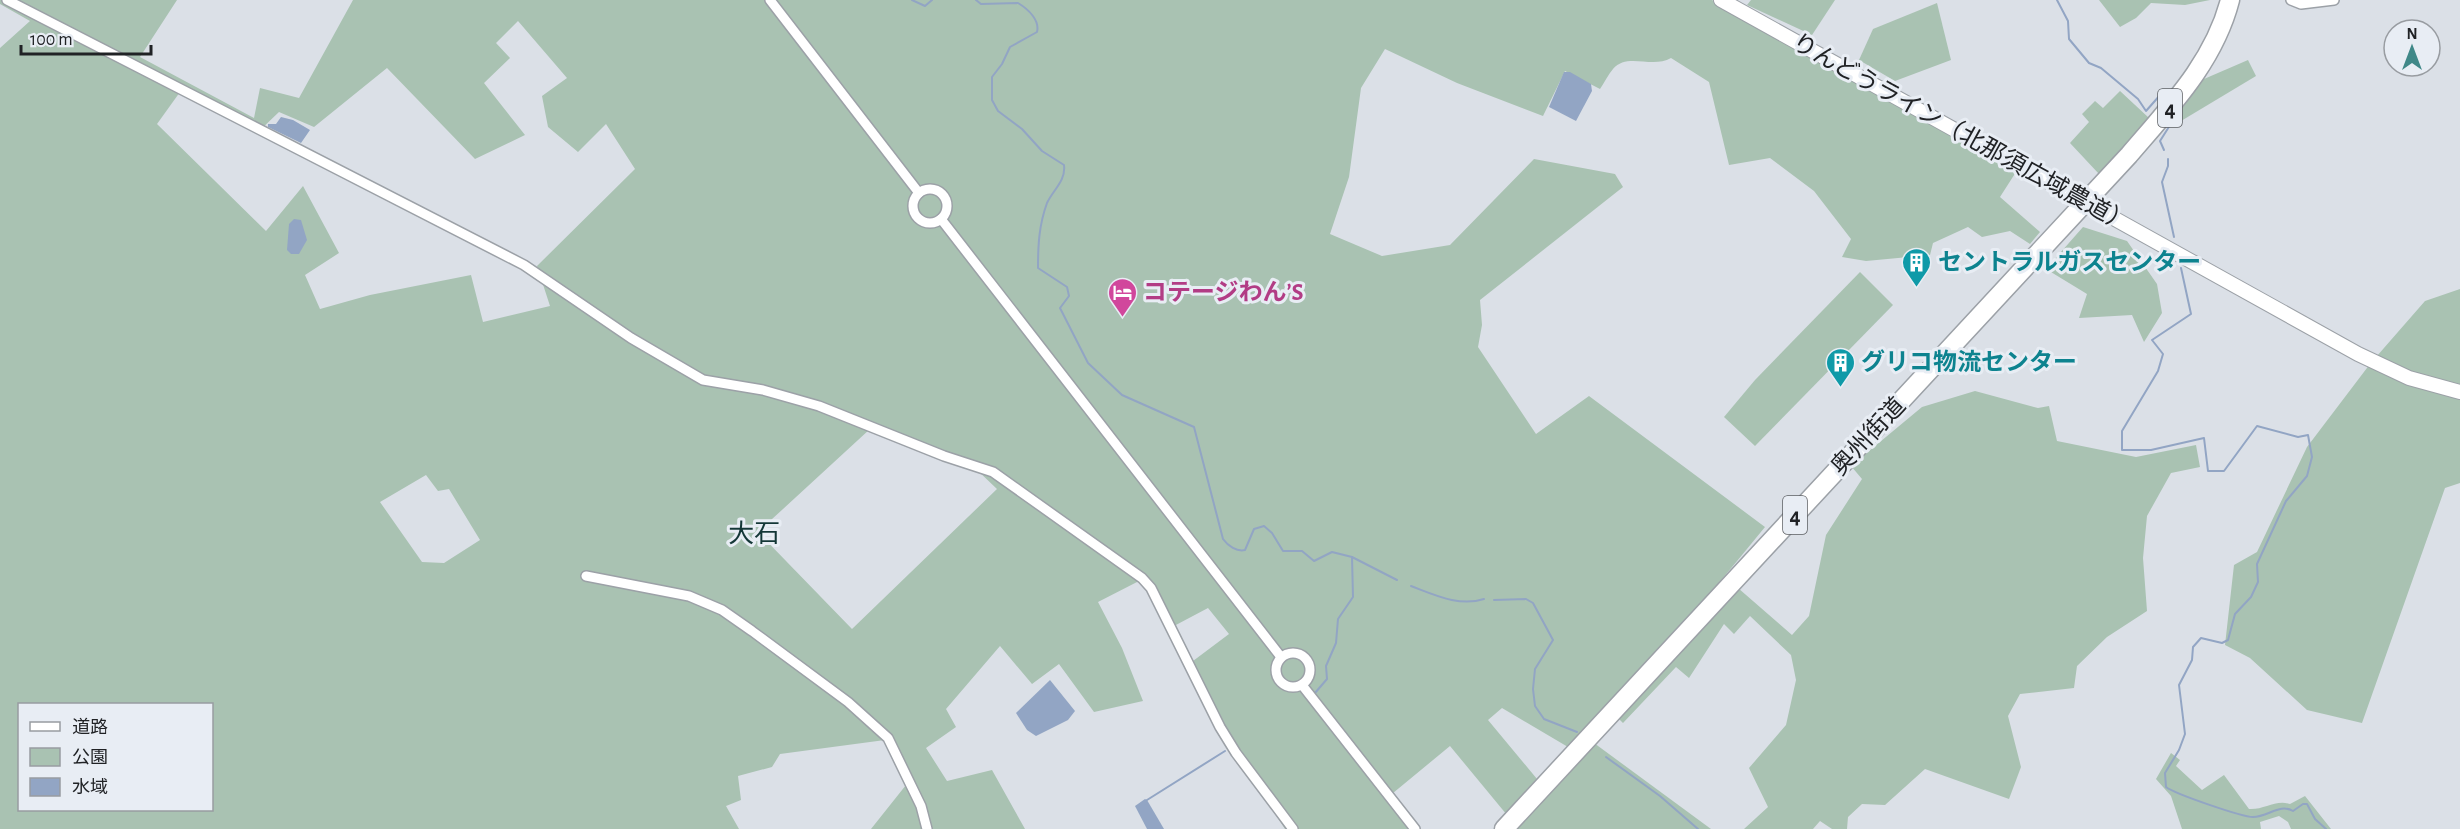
<svg xmlns="http://www.w3.org/2000/svg" width="2460" height="829" viewBox="0 0 2460 829" font-family="'Alegreya Sans','Noto Sans JP',sans-serif">
<style>
.green{fill:#a9c2b2;fill-rule:evenodd}
.water{fill:#92a5c4}
.lines{fill:none;stroke-linecap:round;stroke-linejoin:round}
.stream{stroke:#92a5c4;stroke-width:2}
.street-casing{stroke:#9ca1a7;stroke-width:12}
.secondary-casing{stroke:#9ca1a7;stroke-width:16}
.highway-casing{stroke:#9ca1a7;stroke-width:21}
.street{stroke:#fff;stroke-width:9}
.secondary{stroke:#fff;stroke-width:14}
.highway{stroke:#fff;stroke-width:18}
.labels{text-anchor:middle;stroke-width:6;stroke-linejoin:round;paint-order:stroke}
.shield{fill:#e8edf4;stroke:#5c5f63;stroke-width:1.5}
.shield-label{font-size:22px;font-weight:bold;fill:#202225}
.street-label{font-size:24px;fill:#202225;stroke:#e8edf4}
.culture-label{font-size:24px;font-weight:bold;fill:#0d838f;stroke:#e8edf4;text-anchor:start}
.hotel-label{font-size:24px;font-weight:bold;fill:#b23c85;stroke:#e8edf4;text-anchor:start}
.neighbourhood-label{font-size:26px;fill:#143737;stroke:#e8edf4}
</style>
<rect width="100%" height="100%" fill="#dbe0e7"/>
<g class="green">
<path d="M0 0H177L140 57 254 118 260 88 299 98 353 0H1712L2016 172 2000 197 2040 232 2030 244 2010 231 1982 237 1968 227 1933 243 1930 255 1866 261 1842 257 1851 239 1814 191 1770 158 1729 165 1709 82 1671 58C1652 69 1627 52 1613 69 1608 75 1604 83 1600 89L1565 71 1543 116 1457 83 1385 49 1361 88 1349 177 1330 234 1382 256 1450 245 1534 159 1615 174 1623 187 1480 300 1482 325 1478 347 1536 434 1589 396 1765 527C1703 603 1638 679 1568 747L1502 708 1488 720 1537 779 1507 815 1450 746 1387 798 1411 829H1285L1198 695 1193 661 1229 634 1208 608 1174 626 1139 581 1098 602 1122 648 1143 701 1094 712 1059 664 1032 684 1000 646 946 709 956 727 926 748 947 781 992 770 1025 829H871L906 785 885 740 780 754 772 767 738 776 741 800 726 806 739 829H0V48L30 21 0 4ZM518 21 567 78 542 96 548 127 578 152 606 124 635 169 537 266 550 306 483 322 471 275 370 295 320 309 305 275 339 253 303 186 266 231 157 124 180 92 257 133 279 112 314 127 387 68 475 159 525 135 484 83 510 58 496 43ZM870 429 976 469 997 489 852 629 758 532ZM426 475 438 491 449 489 480 540 444 563 422 562 380 502ZM20 704H212V810H20Z"/>
<polygon points="1751,0 1835,0 1812,35 1747,5"/>
<polygon points="2099,0 2210,0 2185,5 2151,3 2136,18 2120,27"/>
<polygon points="1937,3 1951,60 1895,81 1859,60 1873,29"/>
<polygon points="2248,60 2256,76 2176,124 2175,118 2204,79"/>
<polygon points="2120,91 2149,118 2099,174 2070,143 2089,122 2082,114 2095,101 2103,108"/>
<polygon points="2083,227 2127,241 2157,284 2162,313 2144,342 2132,315 2079,318 2087,294 2046,269"/>
<polygon points="1860,272 1893,305 1755,446 1724,417 1755,380"/>
<polygon points="2460,289 2460,483 2445,488 2362,723 2307,710 2250,658 2225,645 2234,565 2257,552 2307,447 2370,364 2425,301"/>
<polygon points="1975,391 2038,408 2049,406 2057,441 2136,457 2196,445 2200,467 2171,473 2147,516 2143,558 2147,611 2107,637 2077,666 2074,688 2020,694 2008,716 2021,767 2009,799 1925,769 1885,805 1862,804 1848,817 1847,829 1832,829 1820,821 1813,829 1744,829 1768,807 1749,768 1786,725 1796,680 1791,655 1750,616 1734,634 1724,624 1689,678 1676,667 1623,723 1616,716 1738,588 1792,635 1809,616 1826,535 1862,479 1851,466 1922,407"/>
<polygon points="1594,743 1711,829 1513,829"/>
<path d="M2171 753 2180 760 2176 766 2202 790 2224 775 2249 809C2264 810 2276 799 2290 804L2305 796 2331 829H2291L2288 822 2279 816 2260 822 2261 829H2182L2171 796 2156 779Z"/>
</g>
<g class="water">
<polygon points="1564,72 1570,72 1591,84 1592,91 1576,121 1549,107"/>
<polygon points="281,117 293,120 310,130 301,143 268,127 268,124 276,124"/>
<polygon points="294,219 301,220 307,240 299,254 291,254 287,250 289,224"/>
<polygon points="1050,680 1075,711 1068,720 1036,736 1027,730 1016,713"/>
<polygon points="1145,799 1147,800 1164,829 1147,829 1135,806"/>
</g>
<g class="lines">
<g class="stream">
<polyline points="912,0 925,6 932,0"/>
<path d="M976 0 981 4 1018 3C1028 9 1040 20 1037 32L1010 47 1002 64 992 77V100L998 111 1022 129 1042 151 1064 165C1066 181 1053 190 1047 203 1039 225 1038 245 1038 268L1067 287 1069 296 1060 308 1088 363 1122 395 1194 427 1223 539C1228 546 1237 552 1245 550L1254 529 1264 526 1272 533 1283 551H1302L1314 561 1332 552 1352 557 1353 597 1338 619 1336 643 1326 666 1327 679 1315 693"/>
<polyline points="2057,0 2068,21 2069,39 2089,63 2101,68 2138,99 2146,111 2161,94"/>
<polyline points="2164,150 2160,141 2172,122"/>
<polyline points="2168,159 2168,166 2162,182 2174,237"/>
<path d="M2181 268 2191 314 2152 340 2163 354 2158 371 2122 431V450H2151L2204 438 2208 471H2224L2257 426 2298 437 2308 435 2312 457 2307 476 2286 501 2257 564 2258 582 2251 597 2235 614 2228 640 2222 643 2201 638 2193 647 2192 660 2179 685 2185 734 2179 750 2165 773 2166 787C2175 794 2242 817 2253 817 2268 817 2280 803 2293 811L2303 804H2307L2315 819 2326 829"/>
<polyline points="1352,557 1397,580"/>
<path d="M1411 586C1435 595 1459 607 1484 599"/>
<polyline points="1494,600 1526,599 1533,603 1553,640 1535,669 1533,689 1535,706 1544,719 1577,732"/>
<polyline points="1606,757 1660,796 1698,829"/>
<polyline points="1147,800 1225,751"/>
</g>
<defs>
<g id="street">
<polyline points="7,0 524,265 631,338 703,380 763,390 819,406 944,456 993,472 1142,578 1151,588 1220,727 1236,753 1293,829"/>
<polyline points="770,0 919,193"/>
<polyline points="2291,0 2301,4 2334,0"/>
<circle cx="930" cy="206" r="17"/>
<polyline points="941,219 1281,657"/>
<polyline points="586,576 689,596 722,610 752,631 848,702 888,738 921,806 927,829"/>
<circle cx="1293" cy="670" r="17"/>
<polyline points="1302,685 1415,829"/>
</g>
<polyline id="secondary" points="1721,0 2358,354 2409,378 2460,392"/>
<path id="highway" d="M1504 829 2129 155C2170 107 2214 62 2230 0"/>
</defs>
<use href="#street" class="street-casing"/>
<use href="#secondary" class="secondary-casing"/>
<use href="#highway" class="highway-casing"/>
<use href="#street" class="street"/>
<use href="#secondary" class="secondary"/>
<use href="#highway" class="highway"/>
</g>
<defs>
<symbol id="building-pin" viewBox="-11 -11 22 30"><path d="M0 17L-7.5 6A9.5 9.5 0 1 1 7.5 6Z" fill="#0f9aa8" stroke="#e8edf4"/><path d="M-4-6H4V6H1V3H-1V6H-4ZM-2.5-4.3h1.7v1.8h-1.7ZM.8-4.3h1.7v1.8H.8ZM-2.5-1h1.7V.8h-1.7ZM.8-1h1.7V.8H.8Z" fill="#fff"/></symbol>
<symbol id="hotel-pin" viewBox="-11 -11 22 30"><path d="M0 17L-7.5 6A9.5 9.5 0 1 1 7.5 6Z" fill="#d1479c" stroke="#e8edf4"/><path d="M-6-4.5h1.5V1H6V5H4.5V3h-9V5H-6ZM-4 0a1.8 1.8 0 1 1 3.6 0ZM.5 0V-2.5h3Q6-2.5 6 0Z" fill="#fff"/></symbol>
</defs>
<g fill-rule="evenodd">
<use href="#building-pin" x="1900" y="246" width="33" height="45"/>
<use href="#hotel-pin" x="1106" y="276" width="33" height="45"/>
<use href="#building-pin" x="1824" y="346" width="33" height="45"/>
</g>
<g class="labels">
<g class="shield">
<rect x="2158" y="89" width="24" height="38" rx="4.5"/>
<rect x="1783" y="496" width="24" height="38" rx="4.5"/>
</g>
<g class="shield-label">
<text x="2170" y="116">4</text>
<text x="1795" y="523">4</text>
</g>
<g class="street-label">
<text transform="translate(1962 133) rotate(29)" y="8">りんどうライン（北那須広域農道）</text>
<text transform="translate(1868 436) rotate(-47)" y="8">奥州街道</text>
</g>
<g class="culture-label">
<text x="1938" y="270">セントラルガスセンター</text>
<text x="1861" y="370">グリコ物流センター</text>
</g>
<g class="hotel-label">
<text x="1143" y="300">コテージわん’S</text>
</g>
<g class="neighbourhood-label">
<text x="754" y="542">大石</text>
</g>
</g>
<rect x="18" y="703" width="195" height="108" fill="#e8edf4" stroke="#989ca1" stroke-width="1.5"/>
<rect x="30" y="722" width="30" height="9" fill="#ffffff" stroke="#989ca1" stroke-width="1.5"/>
<text x="72" y="733" font-size="18" fill="#202225">道路</text>
<rect x="30" y="748" width="30" height="18" fill="#a9c2b2" stroke="#989ca1" stroke-width="1.5"/>
<text x="72" y="763" font-size="18" fill="#202225">公園</text>
<rect x="30" y="778" width="30" height="18" fill="#92a5c4" stroke="#989ca1" stroke-width="1.5"/>
<text x="72" y="793" font-size="18" fill="#202225">水域</text>
<g transform="translate(2412 48)"><circle r="28" fill="#e8edf4" stroke="#989ca1" stroke-width="1.5"/>
<path d="M0-4.5L10 22L0 15L-10 22Z" fill="#408888"/>
<text y="-9" font-size="16" font-weight="bold" text-anchor="middle" fill="#202225">N</text>
</g>
<path d="M21 45v9h130v-9" fill="none" stroke="#202225" stroke-width="3"/>
<text x="30" y="45" font-size="18" fill="#202225" stroke="#e8edf4" stroke-width="4.5" paint-order="stroke">100 m</text>
</svg>
